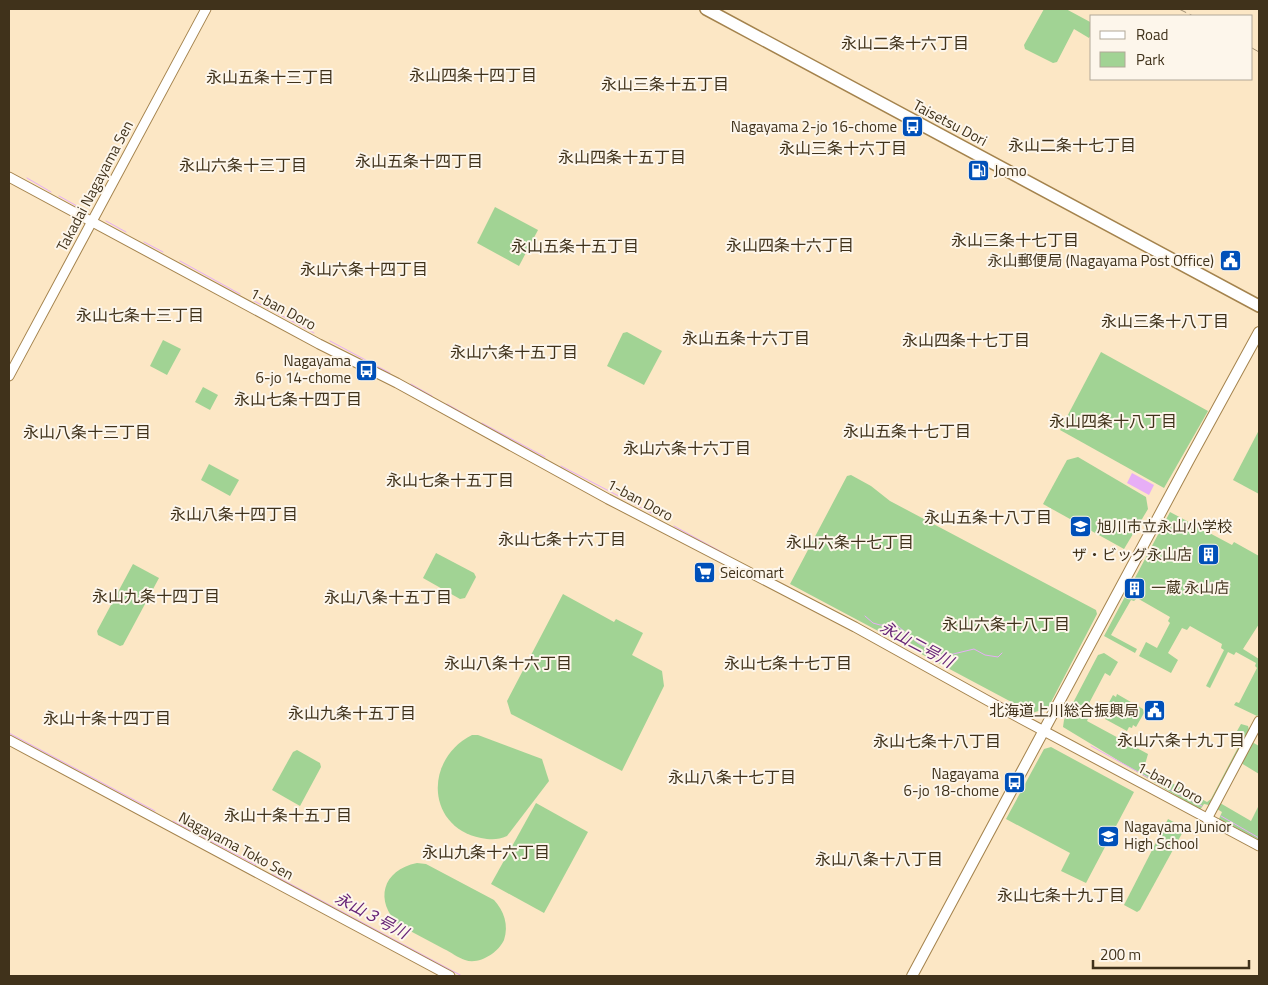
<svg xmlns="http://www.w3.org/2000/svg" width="1268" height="985" viewBox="0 0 1268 985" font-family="'Titillium Web','Noto Sans JP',sans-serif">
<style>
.green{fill:#a1d394}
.water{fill:#e7aef6}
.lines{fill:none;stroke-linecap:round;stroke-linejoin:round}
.stream{stroke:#e7aef6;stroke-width:1}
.secondary-casing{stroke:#a4834d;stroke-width:11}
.primary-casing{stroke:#a4834d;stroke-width:12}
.highway-casing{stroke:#a4834d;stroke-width:14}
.secondary{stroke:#fff;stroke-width:9}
.primary{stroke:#fff;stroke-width:10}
.highway{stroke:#fff;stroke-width:11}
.rail{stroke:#a18f72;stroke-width:1;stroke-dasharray:8 4;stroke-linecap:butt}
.labels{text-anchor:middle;stroke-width:4;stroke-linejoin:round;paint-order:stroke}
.street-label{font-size:15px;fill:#40321b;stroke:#fdf6eb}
.poi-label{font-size:15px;fill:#40321b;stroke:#fdf6eb;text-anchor:end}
.neighbourhood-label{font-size:16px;fill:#40321b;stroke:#fdf6eb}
.water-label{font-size:16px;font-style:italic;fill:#662377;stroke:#fdf6eb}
</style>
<rect width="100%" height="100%" fill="#fce7c5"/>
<g class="green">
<polygon points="1044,9 1066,9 1092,23 1092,33 1089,38 1074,29 1057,62 1053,63 1025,49 1024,45"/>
<polygon points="495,207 538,230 519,266 477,243"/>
<polygon points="627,332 662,351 644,385 607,366 623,333"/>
<polygon points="163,340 181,349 167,375 150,366"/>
<polygon points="1101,352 1208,411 1164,488 1060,430"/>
<polygon points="203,387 218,395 210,410 195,402"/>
<polygon points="1259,430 1259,494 1233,480"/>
<polygon points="1078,457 1146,497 1148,509 1124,549 1043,504 1067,460"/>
<polygon points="209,464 239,480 230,496 201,480"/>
<polygon points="851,475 871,486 890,501 1096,610 1097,614 1048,708 1032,713 790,584 847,476"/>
<polygon points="1170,512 1232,545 1234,542 1259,556 1259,624 1243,649 1259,659 1259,714 1257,716 1234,705 1236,702 1239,703 1257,668 1255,666 1256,663 1236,652 1234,655 1228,652 1210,688 1206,686 1224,650 1221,648 1222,644 1190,626 1187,630 1182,628 1168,653 1178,660 1171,673 1139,656 1146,642 1157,648 1170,623 1168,621 1170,617 1137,598 1134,601 1131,600 1111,635 1137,649 1135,653 1104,636"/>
<polygon points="436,553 474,573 476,577 465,598 460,599 423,578"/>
<polygon points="133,564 159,578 123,645 120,646 98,635 97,631"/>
<polygon points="563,594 614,622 616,619 643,633 632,655 662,671 664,686 622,771 511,714 507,701"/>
<polygon points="1104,653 1118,662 1110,676 1105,673 1086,709 1091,712 1087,721 1148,754 1144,768 1207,802 1211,799 1244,736 1237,731 1241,724 1248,726 1249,730 1209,805 1204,804 1200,810 1063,727 1064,720 1098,655"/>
<polygon points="1117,694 1143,709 1144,713 1136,727 1133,725 1132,728 1129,727 1127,731 1105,719 1109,713 1105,710 1113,695 1116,697"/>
<path d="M472 735H478L542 759 549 781 507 836C498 840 491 840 481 838 426 827 424 759 472 735Z"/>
<polygon points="1252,742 1259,746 1259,774 1241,763"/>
<polygon points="1051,747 1134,792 1086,883 1061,871 1070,853 1006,819 1044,749"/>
<polygon points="297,750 320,763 321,767 300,806 272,790 293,752"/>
<polygon points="536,803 588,832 544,913 491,884"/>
<polygon points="1220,803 1251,821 1259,805 1259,840 1219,819 1222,812 1217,809"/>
<polygon points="1168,819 1185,828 1140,910 1137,912 1124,905"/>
<path d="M417 863 426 864 494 900C504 911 509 925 504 940 498 953 479 965 465 960 458 958 451 952 444 949 429 941 414 933 399 925 374 901 382 870 417 863Z"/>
</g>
<polygon class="water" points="1132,473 1154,485 1149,495 1127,483"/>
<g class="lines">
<g class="stream">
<polyline points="27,178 51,192"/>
<polyline points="59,196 84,210"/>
<polyline points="106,221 126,232"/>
<polyline points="144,242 163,252"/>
<polyline points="180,261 240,294"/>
<polyline points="254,301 314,333"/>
<polyline points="330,341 390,373"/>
<polyline points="411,384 432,396"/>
<polyline points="447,404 468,416"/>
<polyline points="482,423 545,457"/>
<polyline points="561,466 657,516"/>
<polyline points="674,526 727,555"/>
<polyline points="865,616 873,623 880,625 893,625 899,627 918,643 940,655 945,656 974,649 985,655 998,657 1002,653"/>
<polyline points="968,685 1031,718"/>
<polyline points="9,733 155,811"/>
<polyline points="1091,746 1178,794 1202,806"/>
<polyline points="1221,816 1259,838"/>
<polyline points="173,821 256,865"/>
<polyline points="272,874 462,976"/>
</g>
<defs>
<g id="secondary">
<polyline points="9,177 319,344 397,383 608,499 855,627 1001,708 1259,846"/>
<polyline points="9,376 206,9"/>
<polyline points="9,740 450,976"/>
<polyline points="1207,819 1259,721"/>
</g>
<polyline id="primary" points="912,976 1189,460 1259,332"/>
<polyline id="highway" points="706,9 1259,306"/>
</defs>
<use href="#secondary" class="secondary-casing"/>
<use href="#primary" class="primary-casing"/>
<use href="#highway" class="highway-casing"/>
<use href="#secondary" class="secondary"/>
<use href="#primary" class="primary"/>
<use href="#highway" class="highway"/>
<g class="rail">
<polyline points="1179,9 1193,16"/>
<polyline points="1252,48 1259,52"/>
</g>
</g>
<defs>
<symbol id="bus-square" viewBox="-11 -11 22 22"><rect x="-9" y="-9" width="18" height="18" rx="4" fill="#0050b9" stroke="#fdf6eb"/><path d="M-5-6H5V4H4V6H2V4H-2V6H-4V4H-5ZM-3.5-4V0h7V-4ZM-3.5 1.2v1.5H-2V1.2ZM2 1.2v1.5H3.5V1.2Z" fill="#fff"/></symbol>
<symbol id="fuel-square" viewBox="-11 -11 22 22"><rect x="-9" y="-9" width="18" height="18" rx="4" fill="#0050b9" stroke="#fdf6eb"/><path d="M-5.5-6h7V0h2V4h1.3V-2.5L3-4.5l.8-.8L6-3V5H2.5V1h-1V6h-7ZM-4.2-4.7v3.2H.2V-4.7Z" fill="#fff"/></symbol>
<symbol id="civic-square" viewBox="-11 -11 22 22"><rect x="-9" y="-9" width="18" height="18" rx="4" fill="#0050b9" stroke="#fdf6eb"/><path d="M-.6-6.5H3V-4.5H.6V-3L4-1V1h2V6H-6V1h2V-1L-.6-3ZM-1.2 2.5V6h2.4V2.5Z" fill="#fff"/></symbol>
<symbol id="school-square" viewBox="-11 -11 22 22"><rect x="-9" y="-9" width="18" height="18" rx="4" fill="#0050b9" stroke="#fdf6eb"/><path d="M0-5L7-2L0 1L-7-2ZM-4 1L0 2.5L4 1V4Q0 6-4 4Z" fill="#fff"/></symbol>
<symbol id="building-square" viewBox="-11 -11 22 22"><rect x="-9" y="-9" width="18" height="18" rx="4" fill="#0050b9" stroke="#fdf6eb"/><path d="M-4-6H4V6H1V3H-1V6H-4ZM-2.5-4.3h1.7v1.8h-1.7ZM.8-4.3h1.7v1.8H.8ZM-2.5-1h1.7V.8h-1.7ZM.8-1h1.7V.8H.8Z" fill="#fff"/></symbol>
<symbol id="supermarket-square" viewBox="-11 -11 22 22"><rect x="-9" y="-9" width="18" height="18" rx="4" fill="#0050b9" stroke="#fdf6eb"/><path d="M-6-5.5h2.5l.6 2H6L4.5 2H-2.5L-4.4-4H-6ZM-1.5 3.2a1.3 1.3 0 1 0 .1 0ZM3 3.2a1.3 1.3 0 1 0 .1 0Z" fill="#fff"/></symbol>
</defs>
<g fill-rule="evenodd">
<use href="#bus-square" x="900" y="114" width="25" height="25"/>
<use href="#fuel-square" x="966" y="158" width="25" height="25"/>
<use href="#civic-square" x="1218" y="248" width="25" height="25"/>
<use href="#bus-square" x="354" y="358" width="25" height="25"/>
<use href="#school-square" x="1068" y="514" width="25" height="25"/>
<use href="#building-square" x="1196" y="542" width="25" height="25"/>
<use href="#supermarket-square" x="692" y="560" width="25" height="25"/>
<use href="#building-square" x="1122" y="576" width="25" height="25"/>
<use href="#civic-square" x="1142" y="698" width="25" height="25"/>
<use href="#bus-square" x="1002" y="770" width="25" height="25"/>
<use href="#school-square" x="1096" y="824" width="25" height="25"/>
</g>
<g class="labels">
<g class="street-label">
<text transform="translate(950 123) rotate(28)" y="5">Taisetsu Dori</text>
<text transform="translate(95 186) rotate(-62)" y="5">Takadai Nagayama Sen</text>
<text transform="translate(283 309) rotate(28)" y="5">1-ban Doro</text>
<text transform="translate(640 500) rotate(28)" y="5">1-ban Doro</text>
<text transform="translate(1170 783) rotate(28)" y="5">1-ban Doro</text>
<text transform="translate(236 846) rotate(28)" y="5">Nagayama Toko Sen</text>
</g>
<g class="poi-label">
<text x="897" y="132">Nagayama 2-jo 16-chome</text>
<text x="994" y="176" text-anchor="start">Jomo</text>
<text x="1214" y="266">永山郵便局 (Nagayama Post Office)</text>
<text x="351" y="366">Nagayama<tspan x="351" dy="17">6-jo 14-chome</tspan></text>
<text x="1097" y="532" text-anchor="start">旭川市立永山小学校</text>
<text x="1192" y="560">ザ・ビッグ永山店</text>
<text x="720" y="578" text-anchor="start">Seicomart</text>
<text x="1151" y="593" text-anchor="start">一蔵 永山店</text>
<text x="1139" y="716">北海道上川総合振興局</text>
<text x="999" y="779">Nagayama<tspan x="999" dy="17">6-jo 18-chome</tspan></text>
<text x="1124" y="832" text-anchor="start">Nagayama Junior<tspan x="1124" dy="17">High School</tspan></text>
</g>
<g class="neighbourhood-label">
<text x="905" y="49">永山二条十六丁目</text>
<text x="473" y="81">永山四条十四丁目</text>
<text x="270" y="83">永山五条十三丁目</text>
<text x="665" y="90">永山三条十五丁目</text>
<text x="1072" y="151">永山二条十七丁目</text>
<text x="843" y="154">永山三条十六丁目</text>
<text x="622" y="163">永山四条十五丁目</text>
<text x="419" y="167">永山五条十四丁目</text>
<text x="243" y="171">永山六条十三丁目</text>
<text x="1015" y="246">永山三条十七丁目</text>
<text x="790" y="251">永山四条十六丁目</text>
<text x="575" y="252">永山五条十五丁目</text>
<text x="364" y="275">永山六条十四丁目</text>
<text x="140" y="321">永山七条十三丁目</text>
<text x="1165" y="327">永山三条十八丁目</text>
<text x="746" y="344">永山五条十六丁目</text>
<text x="966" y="346">永山四条十七丁目</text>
<text x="514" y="358">永山六条十五丁目</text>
<text x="298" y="405">永山七条十四丁目</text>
<text x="1113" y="427">永山四条十八丁目</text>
<text x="907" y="437">永山五条十七丁目</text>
<text x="87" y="438">永山八条十三丁目</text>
<text x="687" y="454">永山六条十六丁目</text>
<text x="450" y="486">永山七条十五丁目</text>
<text x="234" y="520">永山八条十四丁目</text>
<text x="988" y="523">永山五条十八丁目</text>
<text x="562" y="545">永山七条十六丁目</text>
<text x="850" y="548">永山六条十七丁目</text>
<text x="156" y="602">永山九条十四丁目</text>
<text x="388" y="603">永山八条十五丁目</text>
<text x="1006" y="630">永山六条十八丁目</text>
<text x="508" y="669">永山八条十六丁目</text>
<text x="788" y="669">永山七条十七丁目</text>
<text x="352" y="719">永山九条十五丁目</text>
<text x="107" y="724">永山十条十四丁目</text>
<text x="1181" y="746">永山六条十九丁目</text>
<text x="937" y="747">永山七条十八丁目</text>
<text x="732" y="783">永山八条十七丁目</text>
<text x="288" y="821">永山十条十五丁目</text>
<text x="486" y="858">永山九条十六丁目</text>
<text x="879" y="865">永山八条十八丁目</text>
<text x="1061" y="901">永山七条十九丁目</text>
</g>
<g class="water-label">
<text transform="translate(917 644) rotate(28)" y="6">永山二号川</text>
<text transform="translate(372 915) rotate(28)" y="6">永山３号川</text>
</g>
</g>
<rect width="1268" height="985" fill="none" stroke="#40321b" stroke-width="20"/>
<rect x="1090" y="15" width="162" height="65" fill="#fdf6eb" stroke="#b1a898"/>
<rect x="1100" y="31" width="25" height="8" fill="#ffffff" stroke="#b1a898"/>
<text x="1136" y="40" font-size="15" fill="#40321b">Road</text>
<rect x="1100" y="52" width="25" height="15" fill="#a1d394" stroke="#b1a898"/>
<text x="1136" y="65" font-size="15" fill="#40321b">Park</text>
<path d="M1093 960v8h156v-8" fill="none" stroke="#40321b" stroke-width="2.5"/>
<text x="1100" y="960" font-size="15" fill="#40321b" stroke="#fdf6eb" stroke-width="4" paint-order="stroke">200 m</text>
</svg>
